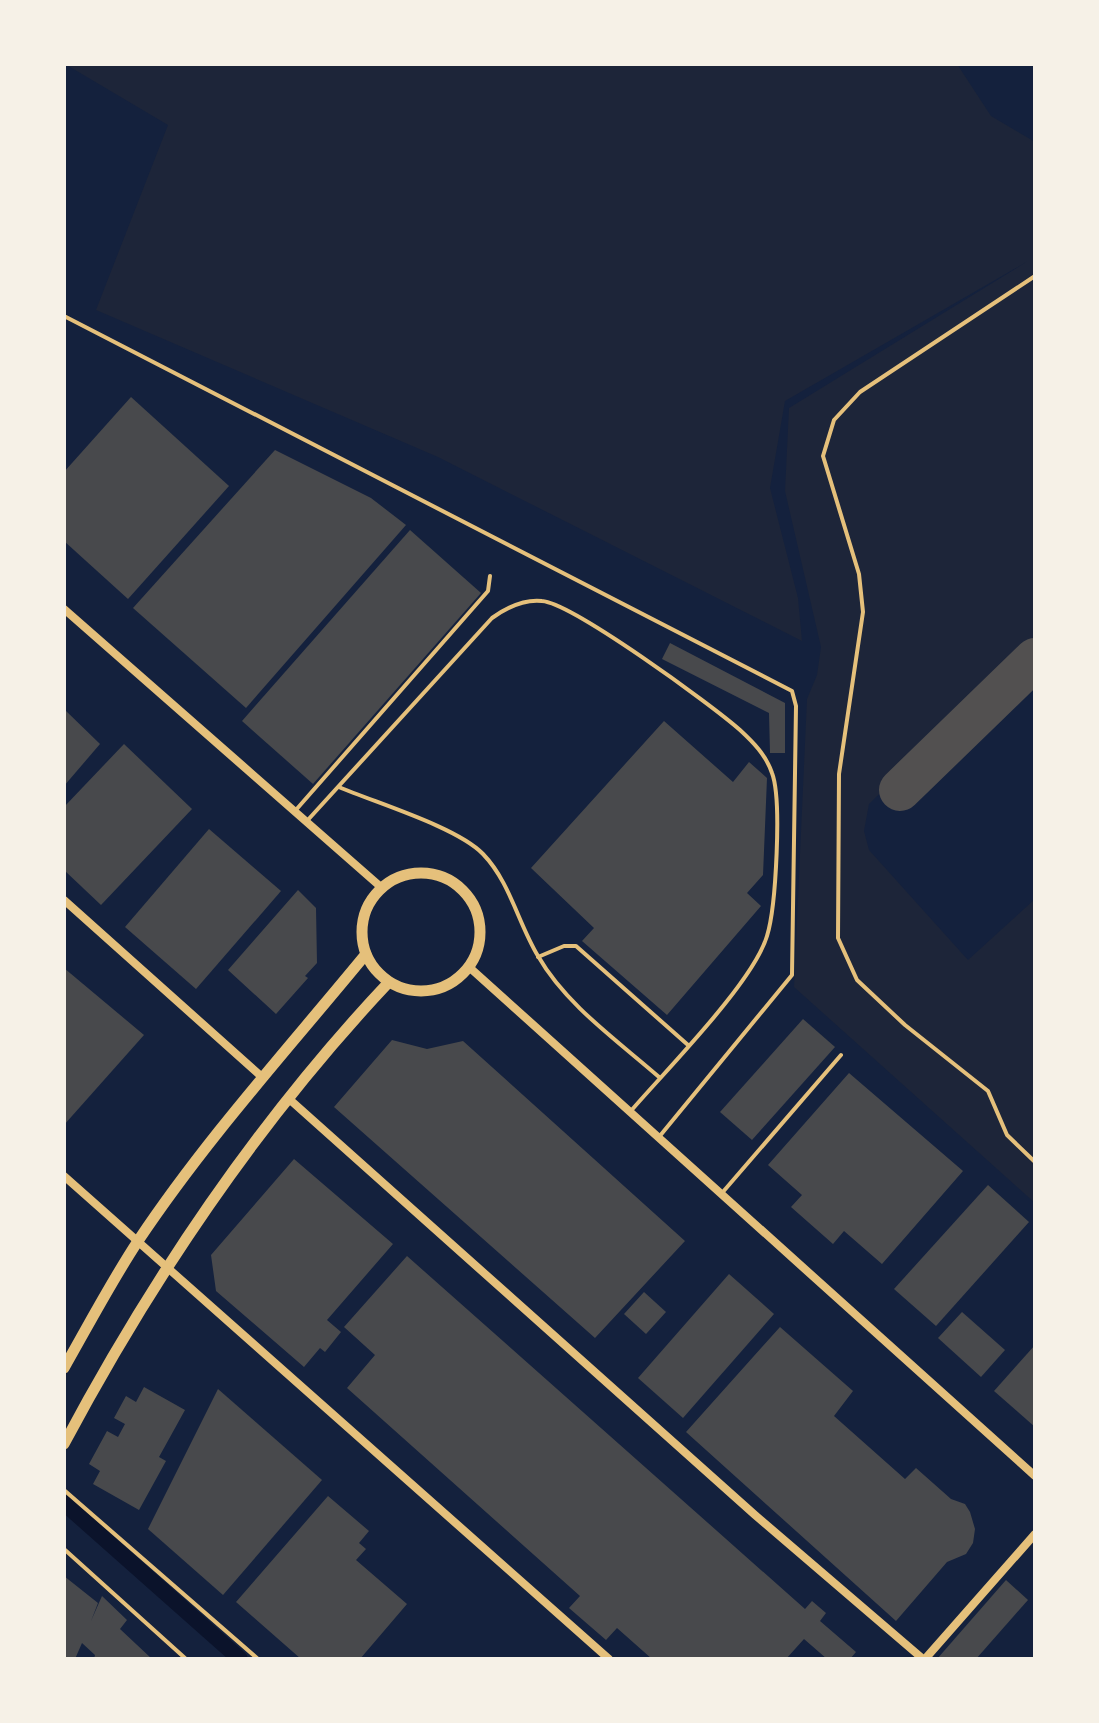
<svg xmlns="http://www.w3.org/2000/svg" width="1099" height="1723" viewBox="0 0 1099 1723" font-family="Arial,sans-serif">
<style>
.green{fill:#1d2539}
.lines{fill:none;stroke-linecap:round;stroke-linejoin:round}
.canal{stroke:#0b132b;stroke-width:16}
.taxiway{stroke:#525050;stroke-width:42}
.building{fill:#48494c}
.service{stroke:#e5c07b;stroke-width:4}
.minor{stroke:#e5c07b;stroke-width:8}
.tertiary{stroke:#e5c07b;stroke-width:11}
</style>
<rect width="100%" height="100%" fill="#14213d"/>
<polygon class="green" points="65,64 957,64 991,116 1035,142 1035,640 869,804 864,831 869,850 968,960 1035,899 1035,1203 794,987 807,699 817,675 821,647 785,491 789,408 1028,261 785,401 770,488 798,598 802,641 438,457 96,310 168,125"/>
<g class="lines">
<polyline class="canal" points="64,1503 240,1659"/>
<polyline class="taxiway" points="900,790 1035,659"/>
</g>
<g class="building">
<polygon points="131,397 229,486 128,599 64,541 64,472"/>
<polygon points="275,450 371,498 406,525 246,708 133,608"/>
<polygon points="410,530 481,593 313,784 242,721"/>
<polygon points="670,643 785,703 785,753 770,753 769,713 662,659"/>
<polygon points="64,709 100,744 64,786"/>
<polygon points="664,721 733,782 749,762 767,778 763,875 747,893 761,906 667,1015 582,941 594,928 531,868"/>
<polygon points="124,744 192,809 101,905 64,870 64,807"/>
<polygon points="209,829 281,891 196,989 125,927"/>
<polygon points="298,890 316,908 317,963 305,976 308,978 276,1014 228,970"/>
<polygon points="64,968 144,1035 64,1125"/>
<polygon points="803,1019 835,1047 752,1140 720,1112"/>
<polygon points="392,1040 427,1049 463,1041 685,1241 595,1338 334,1107"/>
<polygon points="849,1073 963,1171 882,1264 844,1231 833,1244 791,1207 802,1195 768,1165"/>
<polygon points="294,1159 393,1244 327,1320 341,1332 325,1352 320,1348 304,1367 216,1291 211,1255"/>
<polygon points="988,1185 1029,1222 936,1326 894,1289"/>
<polygon points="407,1256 805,1609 812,1601 826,1613 820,1621 856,1652 850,1659 827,1659 804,1639 786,1659 652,1659 617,1628 606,1640 569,1608 580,1596 347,1388 375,1355 344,1327"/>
<polygon points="729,1274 774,1314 683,1418 638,1378"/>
<polygon points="644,1292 666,1312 646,1334 624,1314"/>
<polygon points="962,1312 1005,1350 981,1377 938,1338"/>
<polygon points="780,1327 853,1391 834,1416 905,1479 916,1468 951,1499 965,1504 970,1512 975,1529 973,1543 966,1554 947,1562 896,1621 686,1432"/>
<polygon points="1035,1345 1035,1427 994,1391"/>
<polygon points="144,1387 185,1410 159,1457 166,1461 139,1510 93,1484 100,1471 89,1464 107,1431 118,1437 125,1424 114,1418 126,1396 136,1402"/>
<polygon points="218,1389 322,1480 223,1595 148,1529"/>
<polygon points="328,1496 369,1531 359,1543 366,1549 356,1560 407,1604 360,1659 301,1659 236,1602"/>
<polygon points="64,1576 98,1603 91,1621 102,1596 127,1620 120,1629 152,1659 94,1659 95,1655 82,1643 75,1659 64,1659"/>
<polygon points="1006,1580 1028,1600 976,1659 937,1659"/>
</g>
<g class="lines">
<g class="service">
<polyline points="1035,276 860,392 834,420 823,456 859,574 863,612 839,774 838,938 857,980 905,1025 988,1091 1007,1135 1035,1162"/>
<polyline points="64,316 792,691 796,706 792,975 659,1137"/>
<path d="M339 787C376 803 457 827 483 854 510 882 518 923 538 956 566 1005 618 1041 659 1077"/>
<polyline points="295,811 488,591 490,576"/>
<path d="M306 822 492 618C506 608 524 599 542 601 572 603 712 705 740 730 753 742 766 755 772 773 782 799 776 907 767 936 753 983 665 1071 630 1112"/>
<polyline points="538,957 564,946 576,946 688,1045"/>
<polyline points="722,1193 841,1055"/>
<polyline points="64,1490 258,1659"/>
<polyline points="64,1549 186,1659"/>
</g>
<g class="minor">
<polyline points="64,609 382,888"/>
<polyline points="64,900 262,1077"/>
<polyline points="469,967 1035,1476"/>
<polyline points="288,1098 755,1515 923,1659"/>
<polyline points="64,1176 609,1659"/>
<polyline points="925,1659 1035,1534"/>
</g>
<g class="tertiary">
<circle cx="421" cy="932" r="59"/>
<path d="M64 1368C88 1326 111 1282 138 1241 206 1139 288 1049 366 954"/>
<path d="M64 1444C153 1277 259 1120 389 982"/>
</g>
</g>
<rect width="1099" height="1723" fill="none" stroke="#f6f1e7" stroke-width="132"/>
</svg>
